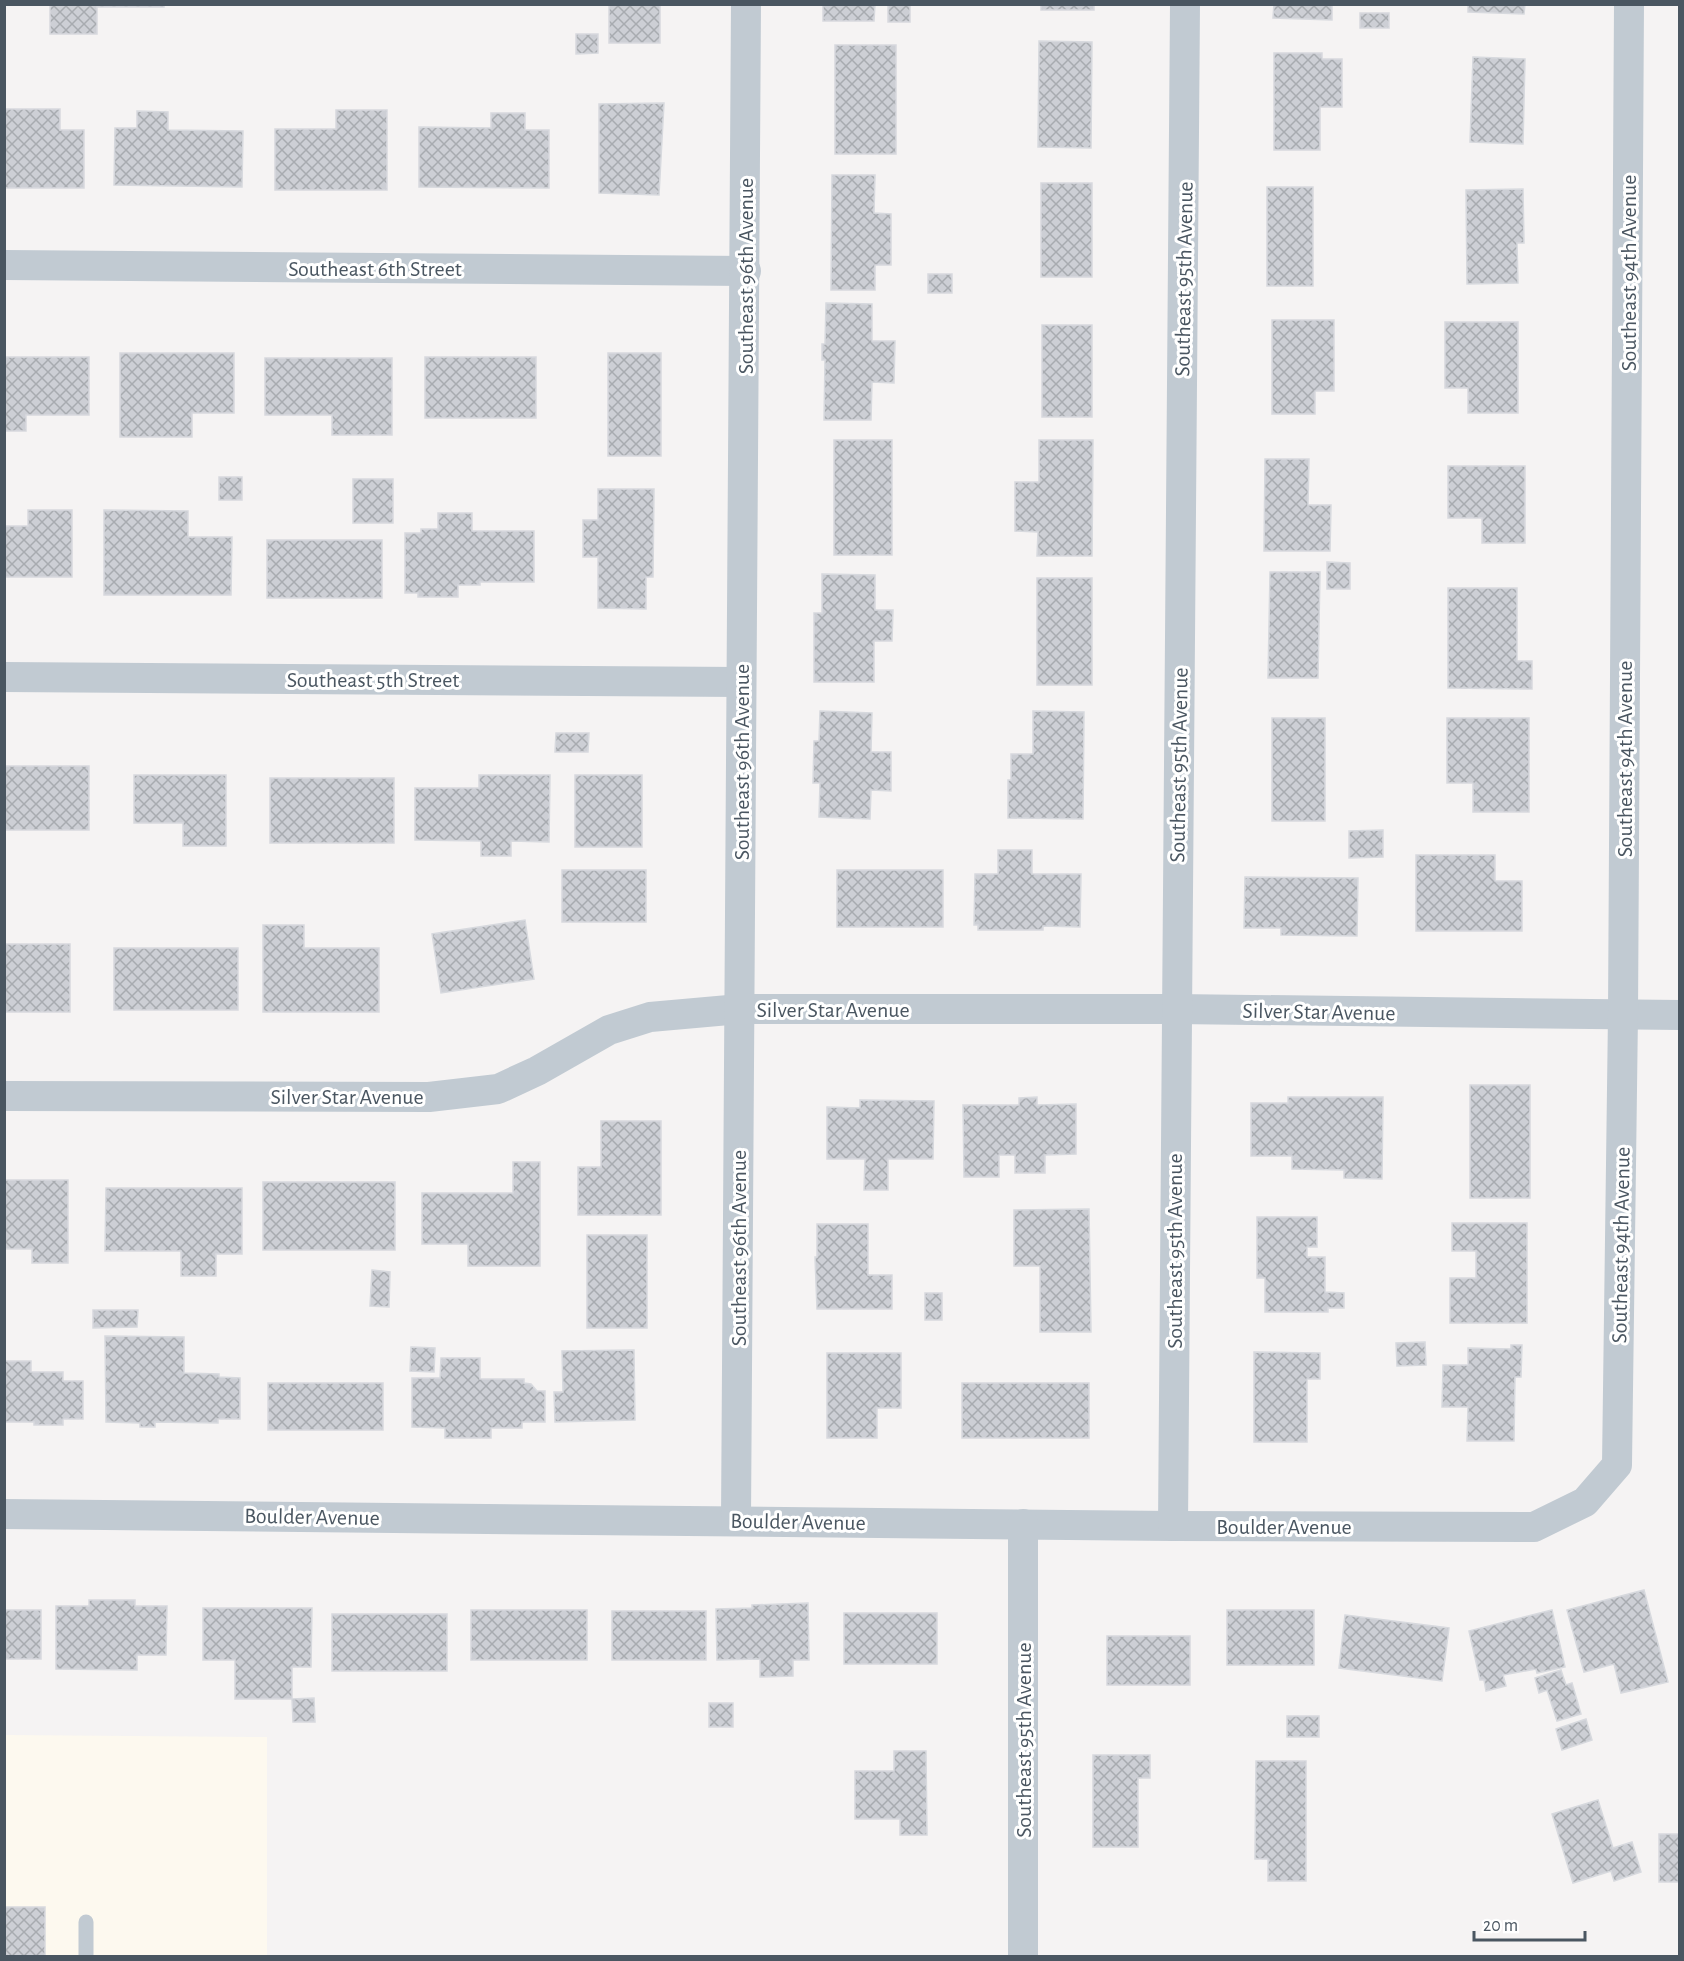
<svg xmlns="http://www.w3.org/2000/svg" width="1684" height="1961" viewBox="0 0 1684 1961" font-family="'Alegreya Sans',sans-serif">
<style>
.commercial{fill:#fdf9ef}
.building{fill:url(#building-cross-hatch);stroke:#d7d9de;stroke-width:1.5}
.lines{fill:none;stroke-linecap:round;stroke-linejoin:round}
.lane{stroke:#c1cad2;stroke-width:15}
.street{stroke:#c1cad2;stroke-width:30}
.labels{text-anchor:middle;stroke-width:6;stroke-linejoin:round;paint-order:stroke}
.street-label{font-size:22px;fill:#4a5661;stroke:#fff}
</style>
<defs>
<pattern id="building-cross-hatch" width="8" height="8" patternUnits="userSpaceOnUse" patternTransform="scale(1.5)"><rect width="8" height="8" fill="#cdcfd5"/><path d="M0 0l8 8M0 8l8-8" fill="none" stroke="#a8abb0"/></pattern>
</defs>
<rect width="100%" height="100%" fill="#f5f3f3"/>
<polygon class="commercial" points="5,1735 267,1737 267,1956 5,1956"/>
<g class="building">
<polygon points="50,4 164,4 164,7 97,7 97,34 50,34"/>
<rect x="609" y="4" width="51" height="39"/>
<polygon points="823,4 875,4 874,21 823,21"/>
<rect x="888" y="4" width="22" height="18"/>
<rect x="1041" y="4" width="53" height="6"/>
<polygon points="1274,4 1332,4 1332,20 1273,18"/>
<polygon points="1468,4 1525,4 1524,14 1468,12"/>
<rect x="1360" y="13" width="29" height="15"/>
<polygon points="576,34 598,34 598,53 576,54"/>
<polygon points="1039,41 1092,42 1091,148 1038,147"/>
<rect x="835" y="45" width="61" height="109"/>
<polygon points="1274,53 1322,53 1322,59 1342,59 1342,107 1320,107 1320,150 1274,150"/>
<polygon points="1473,57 1525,59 1523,144 1470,142"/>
<polygon points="664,103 659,195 599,193 599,104"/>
<polygon points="4,109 60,109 60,130 84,130 84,188 4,188"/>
<polygon points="336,110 387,110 387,190 275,190 275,129 336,129"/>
<polygon points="137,111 168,112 168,130 243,131 242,187 114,185 115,128 137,128"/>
<polygon points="491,113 525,113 525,130 549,130 549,188 419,187 419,127 491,128"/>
<polygon points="832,175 875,175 874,213 891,214 891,265 875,265 875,290 831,290"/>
<rect x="1041" y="183" width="51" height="94"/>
<rect x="1267" y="187" width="46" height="99"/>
<polygon points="1523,189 1524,243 1517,243 1518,283 1467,284 1466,190"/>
<rect x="928" y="274" width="24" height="19"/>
<polygon points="826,303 872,304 872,341 895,341 894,383 872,382 871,420 824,420 825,360 822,360 822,344 825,344"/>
<polygon points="1272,320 1334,320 1334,391 1315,391 1315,414 1272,414"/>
<polygon points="1445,322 1518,322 1518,413 1468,413 1468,388 1445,388"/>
<rect x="1042" y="325" width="50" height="92"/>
<polygon points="120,353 234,353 234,413 192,413 192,437 120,437"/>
<rect x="608" y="353" width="53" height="103"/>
<polygon points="4,357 89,357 89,415 26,415 26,431 4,431"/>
<rect x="425" y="357" width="111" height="61"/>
<polygon points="265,358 392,358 392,435 332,435 332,415 265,415"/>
<rect x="834" y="440" width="58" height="115"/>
<polygon points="1039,440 1093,440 1092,556 1037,556 1038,532 1015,531 1015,482 1039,482"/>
<polygon points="1265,459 1309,459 1308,505 1331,505 1330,551 1264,551"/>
<polygon points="1448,466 1525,466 1525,543 1482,543 1482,518 1448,518"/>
<rect x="219" y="477" width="23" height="23"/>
<rect x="353" y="479" width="40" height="44"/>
<polygon points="598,489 654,489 653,577 646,577 646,609 598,608 598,557 583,557 583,520 598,520"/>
<polygon points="28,510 72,510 72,577 4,577 4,526 28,526"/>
<polygon points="104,510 188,511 188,537 232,537 231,595 104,595"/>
<polygon points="438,513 472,513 472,531 534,531 534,582 480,582 480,585 458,585 458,597 418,597 418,593 405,593 405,533 421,533 421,529 438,529"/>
<rect x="267" y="540" width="115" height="58"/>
<polygon points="1327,562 1350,563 1350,589 1327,589"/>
<polygon points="1270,572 1320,572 1318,678 1268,678"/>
<polygon points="822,574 875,575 875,610 893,610 892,641 874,641 874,682 814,682 814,613 822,613"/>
<rect x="1037" y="578" width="55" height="107"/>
<polygon points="1448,588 1517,588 1517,661 1532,661 1532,689 1448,688"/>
<polygon points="820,711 872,713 871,752 891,752 891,791 871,790 870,819 819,817 820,783 813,783 814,741 819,741"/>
<polygon points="1033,711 1084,712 1083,819 1008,818 1008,780 1011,780 1011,754 1033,754"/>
<rect x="1272" y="718" width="53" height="103"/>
<polygon points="1447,718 1529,718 1529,812 1473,812 1473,783 1447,783"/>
<polygon points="556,733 589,733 588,752 555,752"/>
<rect x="4" y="766" width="85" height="64"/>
<polygon points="134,775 226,775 226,846 183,846 183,823 134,823"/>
<polygon points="479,775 550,775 549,842 511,841 511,856 481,856 481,841 415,840 415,788 479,788"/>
<rect x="575" y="775" width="67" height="72"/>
<rect x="270" y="778" width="124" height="65"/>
<polygon points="1383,830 1383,857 1349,858 1349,831"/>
<polygon points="998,850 1032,850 1032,874 1081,874 1080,927 1043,926 1043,930 978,930 978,925 974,925 975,874 998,874"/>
<polygon points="1416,855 1495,855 1495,881 1522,881 1522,931 1416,931"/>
<rect x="562" y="870" width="84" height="52"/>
<rect x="837" y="870" width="106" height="57"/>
<polygon points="1245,877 1358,878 1357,936 1281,935 1281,928 1244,928"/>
<polygon points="525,920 534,979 441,993 432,934"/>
<polygon points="263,925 304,925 304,948 379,948 379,1012 263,1012"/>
<rect x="4" y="944" width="66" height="68"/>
<rect x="114" y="948" width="124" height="62"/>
<rect x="1470" y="1085" width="60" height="113"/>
<polygon points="1037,1097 1037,1105 1076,1104 1076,1154 1045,1155 1045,1173 1015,1173 1015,1155 999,1155 999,1177 964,1177 963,1105 1019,1105 1019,1098"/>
<polygon points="1288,1097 1383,1097 1382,1179 1344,1178 1344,1170 1292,1169 1292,1156 1251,1156 1251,1103 1288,1103"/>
<polygon points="860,1100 934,1101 933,1159 888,1159 888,1190 864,1190 865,1159 827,1159 827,1107 860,1108"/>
<polygon points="601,1121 661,1121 661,1215 578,1215 578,1167 601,1167"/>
<polygon points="513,1162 540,1162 540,1266 468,1266 468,1244 422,1244 422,1193 513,1193"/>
<polygon points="4,1180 68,1180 68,1263 32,1263 32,1249 4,1249"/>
<rect x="263" y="1182" width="132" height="68"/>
<polygon points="106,1188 242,1188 242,1254 216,1254 216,1276 181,1276 181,1251 105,1251"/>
<polygon points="1089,1209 1091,1332 1040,1332 1040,1266 1014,1266 1014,1210"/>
<polygon points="1257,1217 1317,1217 1317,1247 1307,1247 1307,1257 1325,1257 1325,1292 1344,1293 1344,1308 1328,1308 1328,1312 1265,1312 1265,1278 1257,1278"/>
<polygon points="1452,1223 1527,1223 1527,1323 1450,1323 1450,1278 1476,1278 1476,1251 1452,1251"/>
<polygon points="817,1224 868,1224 868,1275 892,1275 892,1309 817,1309 815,1257 817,1257"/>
<rect x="587" y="1235" width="60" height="93"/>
<polygon points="372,1270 390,1272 389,1307 370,1306"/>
<rect x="925" y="1293" width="17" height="27"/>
<polygon points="93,1310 138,1310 137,1327 93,1328"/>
<polygon points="105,1336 184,1337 184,1373 219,1374 219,1377 240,1378 240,1419 218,1419 218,1423 155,1422 155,1427 140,1427 140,1423 106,1422"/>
<polygon points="1425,1342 1426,1365 1397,1366 1396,1343"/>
<polygon points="1511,1345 1522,1345 1521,1377 1515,1377 1514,1441 1467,1441 1468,1407 1442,1407 1443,1365 1468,1365 1468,1348 1511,1349"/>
<polygon points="411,1347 435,1348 434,1372 410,1371"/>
<polygon points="634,1350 635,1420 555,1422 554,1392 563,1392 562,1351"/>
<polygon points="1254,1352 1320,1353 1320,1379 1307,1379 1307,1442 1254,1442"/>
<polygon points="827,1353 901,1353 901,1408 877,1408 877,1438 827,1438"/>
<polygon points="441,1358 480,1358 480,1379 524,1379 524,1383 531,1384 537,1391 545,1391 545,1422 522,1422 522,1428 491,1428 491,1438 445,1438 445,1428 412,1427 412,1378 440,1378"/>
<polygon points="4,1361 31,1361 31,1372 63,1372 63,1381 83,1381 83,1419 63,1419 63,1425 34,1425 34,1422 4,1422"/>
<rect x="268" y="1383" width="115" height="47"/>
<rect x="962" y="1383" width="127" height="55"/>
<polygon points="1644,1590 1668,1682 1621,1693 1614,1664 1584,1672 1567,1610"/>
<polygon points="89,1600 135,1600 135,1606 167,1606 166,1655 137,1655 137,1670 56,1669 56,1606 89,1606"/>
<polygon points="808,1603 809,1660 793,1660 793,1676 760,1677 760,1659 717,1660 716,1609 752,1608 752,1605"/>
<polygon points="203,1608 312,1608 311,1667 292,1667 292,1699 235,1699 235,1660 203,1660"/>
<rect x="4" y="1610" width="37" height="49"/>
<rect x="471" y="1610" width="116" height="50"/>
<rect x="1227" y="1610" width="87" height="55"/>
<polygon points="1552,1610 1565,1667 1537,1673 1536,1669 1503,1675 1506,1686 1486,1691 1484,1680 1480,1680 1469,1631"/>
<rect x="612" y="1611" width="94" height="49"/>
<rect x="844" y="1613" width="93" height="51"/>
<rect x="332" y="1614" width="115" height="57"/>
<polygon points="1345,1615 1449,1628 1442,1681 1339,1668"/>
<rect x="1107" y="1636" width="83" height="49"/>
<polygon points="1561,1670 1566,1685 1572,1683 1581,1714 1557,1721 1547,1690 1539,1693 1535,1678"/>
<polygon points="314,1698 315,1722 293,1722 292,1699"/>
<rect x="709" y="1703" width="24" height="24"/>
<rect x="1287" y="1716" width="32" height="21"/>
<polygon points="1586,1719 1592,1740 1562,1750 1556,1729"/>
<polygon points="894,1751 926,1751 927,1835 900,1835 900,1819 855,1819 855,1771 894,1771"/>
<polygon points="1093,1755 1150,1755 1150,1778 1138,1778 1138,1847 1093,1847"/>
<polygon points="1256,1761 1306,1761 1306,1881 1268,1881 1268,1859 1255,1859"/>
<polygon points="1598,1800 1613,1848 1632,1842 1641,1872 1614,1881 1611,1871 1573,1883 1552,1814"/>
<rect x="1659" y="1834" width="21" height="48"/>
<rect x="4" y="1907" width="41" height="49"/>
</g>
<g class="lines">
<polyline class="lane" points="86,1956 86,1922"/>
<g class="street">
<polyline points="4,265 746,271"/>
<polyline points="4,677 741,682"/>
<polyline points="4,1096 429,1097 498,1089 537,1071 609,1030 650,1017 740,1009 1176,1009 1680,1015"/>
<polyline points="4,1514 1173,1526 1534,1527 1585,1502 1617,1465 1623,1014 1629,4"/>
<polyline points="736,1520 746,4"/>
<polyline points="1023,1524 1023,1956"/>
<polyline points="1173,1526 1185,4"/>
</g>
</g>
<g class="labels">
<g class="street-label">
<text x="375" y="276">Southeast 6th Street</text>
<text transform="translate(1628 273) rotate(-90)" y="8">Southeast 94th Avenue</text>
<text transform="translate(745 276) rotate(-90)" y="8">Southeast 96th Avenue</text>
<text transform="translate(1183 279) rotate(-89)" y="8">Southeast 95th Avenue</text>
<text x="373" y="687">Southeast 5th Street</text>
<text transform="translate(1624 759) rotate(-90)" y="8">Southeast 94th Avenue</text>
<text transform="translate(741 762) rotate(-90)" y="8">Southeast 96th Avenue</text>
<text transform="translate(1178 765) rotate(-89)" y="8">Southeast 95th Avenue</text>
<text x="833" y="1017">Silver Star Avenue</text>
<text transform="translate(1319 1011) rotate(1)" y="8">Silver Star Avenue</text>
<text x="347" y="1104">Silver Star Avenue</text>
<text transform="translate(1620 1245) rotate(-89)" y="8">Southeast 94th Avenue</text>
<text transform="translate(738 1248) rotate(-90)" y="8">Southeast 96th Avenue</text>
<text transform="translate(1174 1251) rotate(-90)" y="8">Southeast 95th Avenue</text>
<text transform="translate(312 1516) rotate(1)" y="8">Boulder Avenue</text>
<text transform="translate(798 1521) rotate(1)" y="8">Boulder Avenue</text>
<text x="1284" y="1534">Boulder Avenue</text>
<text transform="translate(1023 1740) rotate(-90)" y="8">Southeast 95th Avenue</text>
</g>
</g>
<rect width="1684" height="1961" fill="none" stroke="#4a5661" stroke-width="12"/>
<path d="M1474 1931v9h111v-9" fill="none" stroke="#4a5661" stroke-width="3"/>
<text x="1483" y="1931" font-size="18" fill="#4a5661" stroke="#ffffff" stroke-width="4.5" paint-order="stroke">20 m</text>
</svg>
